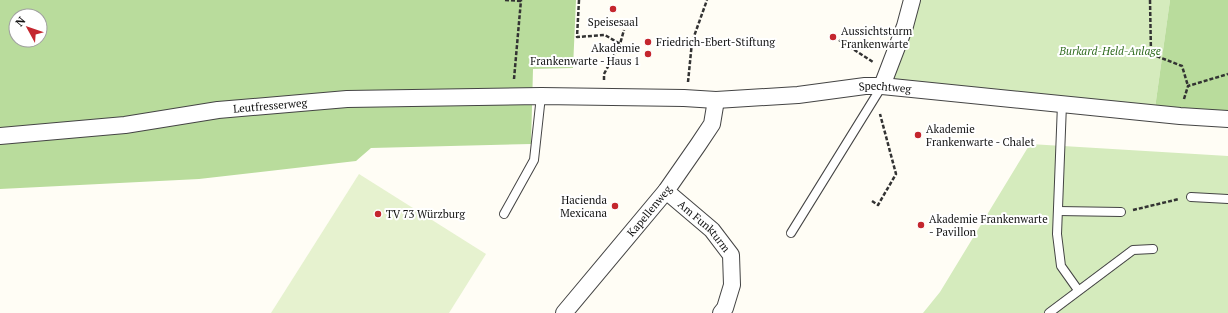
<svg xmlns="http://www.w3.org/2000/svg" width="1228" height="313" viewBox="0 0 1228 313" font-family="'PT Serif',serif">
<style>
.green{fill:#d5ebbd}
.forest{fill:#b9dc9c;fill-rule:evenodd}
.pitch{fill:#e6f2cf}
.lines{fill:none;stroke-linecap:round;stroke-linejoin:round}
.lane-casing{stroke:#444;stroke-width:10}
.street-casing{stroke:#444;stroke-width:18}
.path{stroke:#333;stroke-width:2.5;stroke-dasharray:4 2;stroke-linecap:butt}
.lane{stroke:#fff;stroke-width:8}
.street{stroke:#fff;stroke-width:16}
.poi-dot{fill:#c4262e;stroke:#fff;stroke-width:1.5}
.labels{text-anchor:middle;stroke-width:4;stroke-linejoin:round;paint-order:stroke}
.poi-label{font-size:11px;fill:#111;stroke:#fff;text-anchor:start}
.park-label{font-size:11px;font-style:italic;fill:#2f6b1f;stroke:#fff}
.street-label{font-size:11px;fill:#111;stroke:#fff}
</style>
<rect width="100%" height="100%" fill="#fffdf5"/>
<g class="green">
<polygon points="916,0 1170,0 1155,108 892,80"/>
<polygon points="1030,144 1228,156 1228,313 923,313 940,292"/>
</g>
<g class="forest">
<path d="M0 0H576L573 68 533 69 531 144 371 148 356 161 199 179 0 189ZM16 16H40V40H16Z"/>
<polygon points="1170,0 1228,0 1228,114 1155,108"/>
</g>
<polygon class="pitch" points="359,174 486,254 449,313 271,313"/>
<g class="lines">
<defs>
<g id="lane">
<polyline points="1062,104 1057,234 1061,266 1078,290"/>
<polyline points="1191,197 1228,199"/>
<polyline points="1058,211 1121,212"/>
<polyline points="504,214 534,160 541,96"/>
<polyline points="791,233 882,86"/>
<polyline points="1049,313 1133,250 1153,249"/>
</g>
<g id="street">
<polyline points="882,86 905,26 912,0"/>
<path id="s1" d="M0 136 125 125 218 110 347 99 541 96 684 98 716 100 798 95 865 86H882L1180 116 1228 119"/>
<path id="s2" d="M666 191 712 230 731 255 732 285 725 308 721 313"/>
<path id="s3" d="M564 313 666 191 698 145 712 124 716 100"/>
</g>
</defs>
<use href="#lane" class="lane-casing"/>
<use href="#street" class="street-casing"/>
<g class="path">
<polyline points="505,0 521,1"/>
<polyline points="579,0 577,37 605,35 620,44"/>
<polyline points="1150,0 1151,54 1182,66 1188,86"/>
<polyline points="839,40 873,62"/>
<polyline points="514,79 521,0"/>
<polyline points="604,80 604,74 620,44 624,30"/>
<polyline points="688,82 692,42 707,0"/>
<polyline points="1184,99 1188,86 1228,74"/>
<polyline points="872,201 878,205 896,174 880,114"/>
<polyline points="1133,210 1179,199"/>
</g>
<use href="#lane" class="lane"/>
<use href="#street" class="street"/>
</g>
<g class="poi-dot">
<circle cx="613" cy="9" r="4"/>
<circle cx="833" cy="37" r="4"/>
<circle cx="648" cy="42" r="4"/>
<circle cx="648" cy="54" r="4"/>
<circle cx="918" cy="135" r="4"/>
<circle cx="615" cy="206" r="4"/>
<circle cx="378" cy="214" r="4"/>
<circle cx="921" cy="225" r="4"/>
</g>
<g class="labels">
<g class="poi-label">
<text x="613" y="26" text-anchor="middle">Speisesaal</text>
<text x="841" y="35">Aussichtsturm<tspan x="841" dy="13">Frankenwarte</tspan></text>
<text x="656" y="46">Friedrich-Ebert-Stiftung</text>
<text x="640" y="52" text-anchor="end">Akademie<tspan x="640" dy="13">Frankenwarte - Haus 1</tspan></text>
<text x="926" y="133">Akademie<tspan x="926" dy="13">Frankenwarte - Chalet</tspan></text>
<text x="607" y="204" text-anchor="end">Hacienda<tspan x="607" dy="13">Mexicana</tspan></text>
<text x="386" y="218">TV 73 Würzburg</text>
<text x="929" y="223">Akademie Frankenwarte<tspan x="929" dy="13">- Pavillon</tspan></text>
</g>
<g class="park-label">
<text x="1110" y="55">Burkard-Held-Anlage</text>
</g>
<g class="street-label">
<text dy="4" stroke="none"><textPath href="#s1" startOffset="888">Spechtweg</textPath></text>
<text dy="4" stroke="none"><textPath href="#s1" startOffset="272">Leutfresserweg</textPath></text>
<text dy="4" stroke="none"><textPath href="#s3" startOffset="133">Kapellenweg</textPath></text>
<text dy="4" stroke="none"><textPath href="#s2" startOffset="52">Am Funkturm</textPath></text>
</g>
</g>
<g transform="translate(28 28) rotate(310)"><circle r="19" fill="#ffffff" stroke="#a0a0a0"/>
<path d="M0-3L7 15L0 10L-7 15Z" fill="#c4262e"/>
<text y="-6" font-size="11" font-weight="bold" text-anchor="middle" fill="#111111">N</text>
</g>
</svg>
